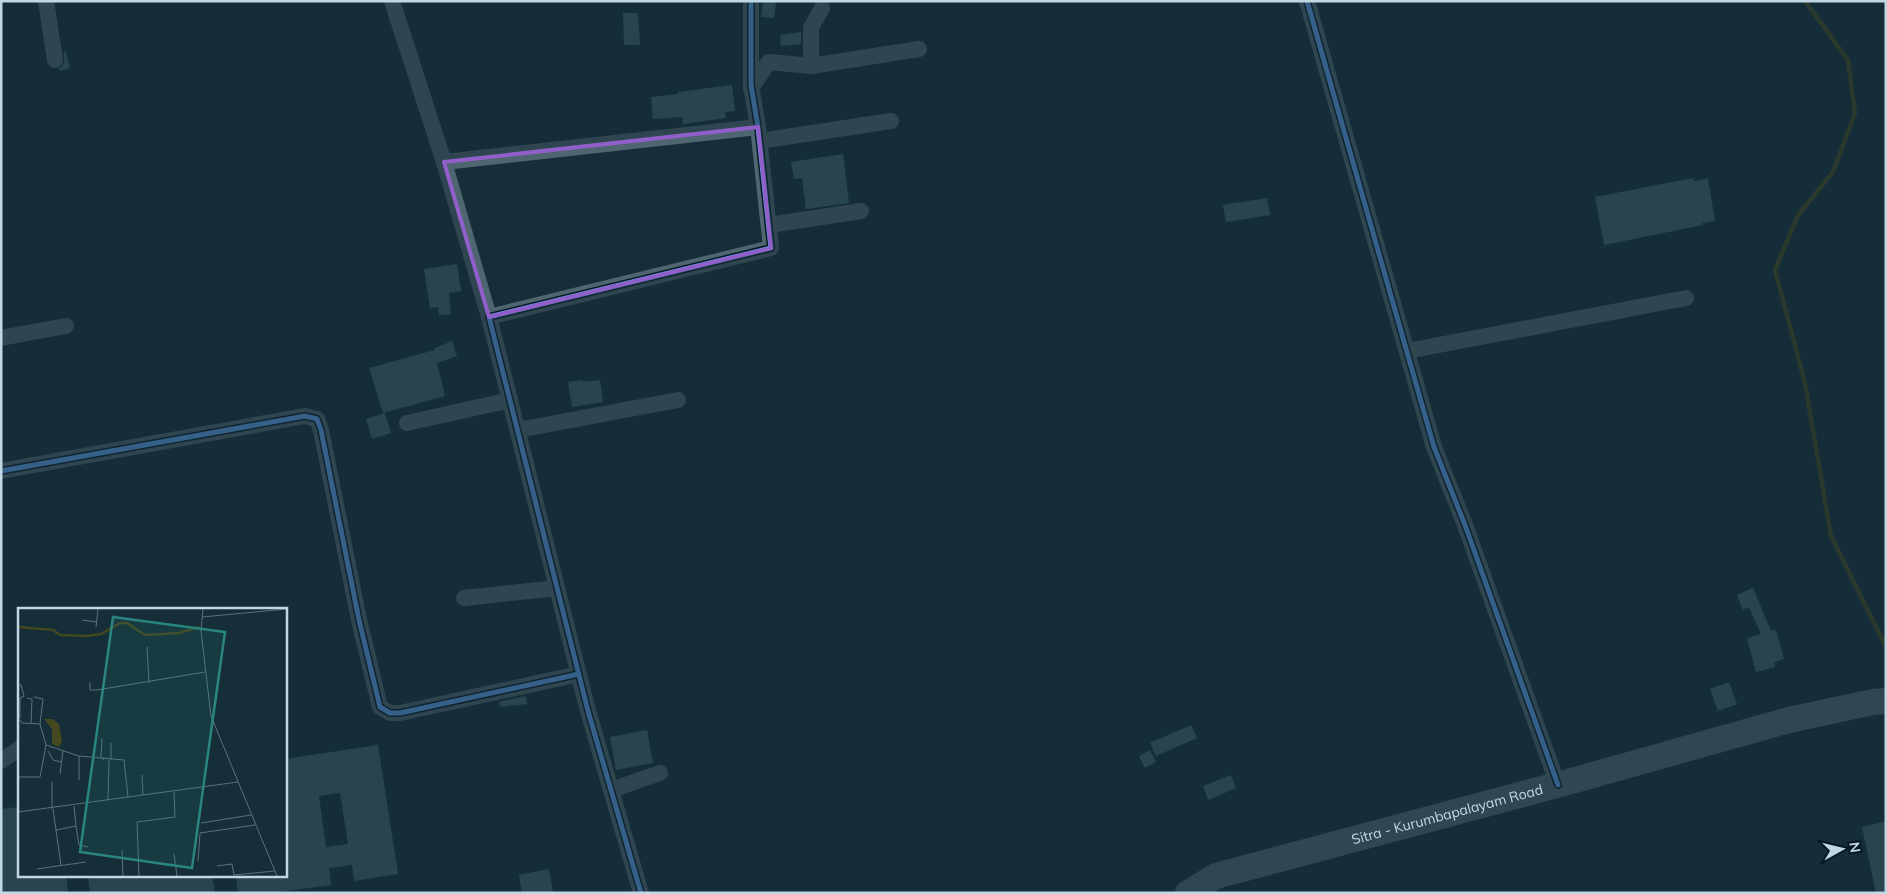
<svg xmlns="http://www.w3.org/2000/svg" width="1887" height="894" viewBox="0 0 1887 894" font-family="Mulish,sans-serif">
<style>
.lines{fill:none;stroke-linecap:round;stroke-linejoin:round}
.stream{stroke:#44481e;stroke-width:4.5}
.building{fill:#3e636c;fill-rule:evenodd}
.minor{stroke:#4f656f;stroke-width:16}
.primary{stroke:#4f6672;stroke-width:26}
.cycleway-casing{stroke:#081922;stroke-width:8}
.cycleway{stroke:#5a9eea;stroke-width:5}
.marked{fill:none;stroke:#905fca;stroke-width:4;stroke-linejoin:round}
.labels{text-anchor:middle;stroke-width:5;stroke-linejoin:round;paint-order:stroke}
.street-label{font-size:14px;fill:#c2d7e4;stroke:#081922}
.inset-river{fill:none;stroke:#44481e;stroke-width:2.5}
.inset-road{fill:none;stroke:#5b727d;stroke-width:1}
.view{fill:#2a8580;fill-opacity:0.15;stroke:#2a8580;stroke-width:2.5}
.inset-edge{fill:none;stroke:#c2d7e4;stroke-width:2.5}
</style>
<rect width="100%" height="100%" fill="#162e38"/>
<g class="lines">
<polyline class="stream" points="1805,1 1848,60 1855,113 1833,172 1798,215 1775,270 1805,383 1831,536 1886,647"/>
</g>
<g class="building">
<polygon points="763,1 776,1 774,18 761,17"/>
<polygon points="623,13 638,13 640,45 624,45"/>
<polygon points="801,32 801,44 781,46 780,35"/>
<polygon points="64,52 66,52 70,68 60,71 59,69 64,63"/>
<polygon points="732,85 735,111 725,112 726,118 683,124 682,117 653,119 651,97 678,94 678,92"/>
<polygon points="843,154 849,203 806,209 802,178 794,179 791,162"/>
<polygon points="1693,178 1694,181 1708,179 1715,221 1702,223 1703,225 1604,245 1595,197"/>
<polygon points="1267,198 1270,215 1226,222 1223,205"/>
<polygon points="457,264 461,291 449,293 451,314 439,315 438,307 430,308 424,269"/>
<polygon points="452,341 457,356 437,363 445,396 383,413 369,368 435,350 435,348"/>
<polygon points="583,380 583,382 600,380 603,402 572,407 568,382"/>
<polygon points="385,413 391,433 372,439 366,419"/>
<polygon points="1753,588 1771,631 1776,630 1784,659 1774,662 1775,667 1756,672 1747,638 1761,634 1749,607 1743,610 1737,595"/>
<polygon points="1729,682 1737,704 1718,711 1710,689"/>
<polygon points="526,696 527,704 500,707 499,702"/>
<polygon points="1191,725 1197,738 1156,756 1150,743"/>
<polygon points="647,730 653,763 616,770 610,737"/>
<path d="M378 745 398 874 354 881 352 865 329 868 331 885 272 893H238L236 875H285V759ZM340 793 348 844 326 847 319 796Z"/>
<polygon points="1150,750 1156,762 1145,768 1139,756"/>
<polygon points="1231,775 1236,788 1208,800 1203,786"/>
<polygon points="19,807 19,875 66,875 68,893 1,893 1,809"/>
<polygon points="1886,821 1886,893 1876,893 1862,827"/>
<polygon points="549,869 553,893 522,893 519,875"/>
<polygon points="88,875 212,875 215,893 90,893"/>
</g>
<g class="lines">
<g class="minor">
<polyline points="46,1 55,60"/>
<polyline points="392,1 444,162 489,317"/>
<polyline points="1307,1 1434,447 1465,525 1558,785"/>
<polyline points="811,66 811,28 822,8"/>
<polyline points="751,88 769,62 811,66 919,49"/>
<polyline points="760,141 891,121"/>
<polyline points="444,162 758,127"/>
<polyline points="769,225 861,211"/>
<polyline points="1,338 66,326"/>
<polyline points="1407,351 1686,298"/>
<polyline points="407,423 510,400"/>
<polyline points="518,430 678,400"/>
<polyline points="1,471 305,416 317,419 321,430 359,620 380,707 390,713 400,713 579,674"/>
<polyline points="464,598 557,588"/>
<polyline points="1,761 19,749"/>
<polyline points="611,790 660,773"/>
<polyline points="641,893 588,711 489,317 771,248 758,127 751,85 751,1"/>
</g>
<path class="primary" id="s1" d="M1188 893 1216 876 1568 782 1789 720 1873 702 1886 701"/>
<defs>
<g id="cycleway">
<polyline points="1307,1 1434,447 1465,525 1558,785"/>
<polyline points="1,471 305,416 317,419 321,430 359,620 380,707 390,713 400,713 579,674"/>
<polyline points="641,893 588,711 489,317 771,248 758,127 751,85 751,1"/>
</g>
</defs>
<use href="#cycleway" class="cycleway-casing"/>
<use href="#cycleway" class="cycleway"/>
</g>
<path d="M0 0H1887V894H0ZM758 127 771 248 489 317 444 162Z" fill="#162e38" fill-opacity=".55" fill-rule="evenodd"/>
<path class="marked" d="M758 127 771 248 489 317 444 162Z"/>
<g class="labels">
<g class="street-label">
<text dy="5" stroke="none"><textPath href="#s1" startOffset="272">Sitra - Kurumbapalayam Road</textPath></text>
</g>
</g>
<g transform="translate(18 608)">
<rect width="269" height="269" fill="#162e38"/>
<path d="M26 111H35L41 116 44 133 41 139 34 136V121Z" fill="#44481e"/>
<path class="inset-river" d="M0 19 35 22 42 27 68 28 83 26 102 15H109L127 27 161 25 181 19"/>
<path class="inset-road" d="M185 1 183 23 193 108 259 268M184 9 269 1M64 12 79 14M78 19 80 1M129 39 131 75M72 74V82H79L187 64M0 77H3L6 88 2 90V110M16 89 25 91 22 116M9 90 14 91 13 115M0 110 4 115 22 116 28 137 61 148 106 152 110 189 220 174M84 130 83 149 86 152M93 135V152M30 143 35 152 43 154M42 166 45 143M124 167 125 187M0 169H22L28 137M61 172V148M90 192 91 152M34 201V174M35 201 43 257M0 204 110 189M183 215 233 207M58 218 61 237 70 239M38 222 58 218 56 198M104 242 105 268M156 246 159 268M180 253 182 225 237 217M199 258 214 256 216 267 257 263M19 261 68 254M121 268 119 214 157 209 156 184"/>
<path class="view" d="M95 9 207 24 174 260 62 244Z"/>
<rect width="269" height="269" class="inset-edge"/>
</g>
<rect width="1887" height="894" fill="none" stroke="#c2d7e4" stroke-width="5"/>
<g transform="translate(1842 849) rotate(82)" stroke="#081922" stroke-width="4" paint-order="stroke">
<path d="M0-4L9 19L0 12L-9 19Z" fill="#c2d7e4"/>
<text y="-8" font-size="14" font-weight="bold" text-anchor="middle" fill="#c2d7e4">N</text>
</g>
</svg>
